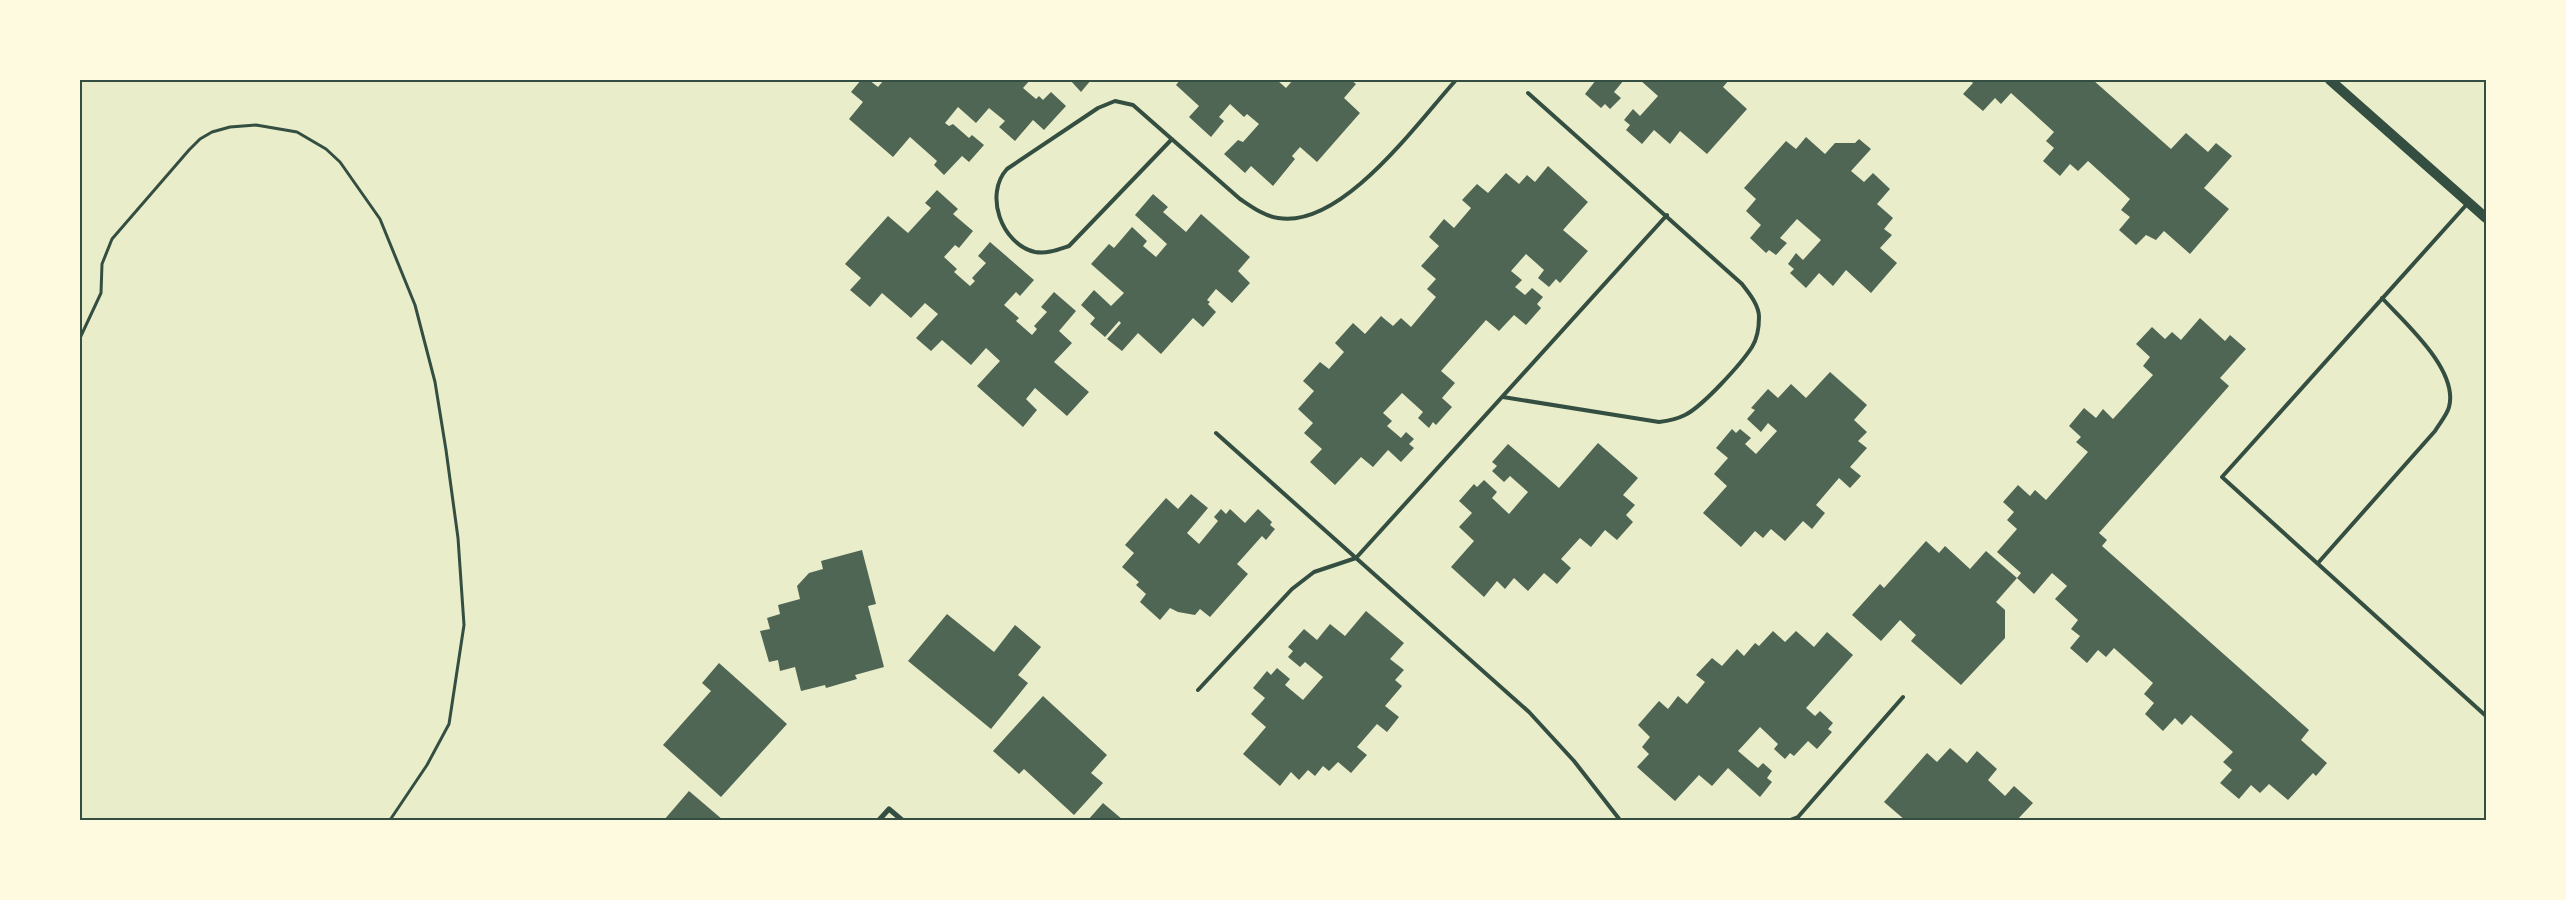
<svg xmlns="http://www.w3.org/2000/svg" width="2566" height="900" viewBox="0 0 2566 900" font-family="Barlow,sans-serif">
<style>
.building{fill:#4f6655}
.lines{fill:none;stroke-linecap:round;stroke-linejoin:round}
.path{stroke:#344e41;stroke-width:3}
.service{stroke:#344e41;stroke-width:4}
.minor{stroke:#344e41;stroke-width:5}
.secondary{stroke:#344e41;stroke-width:10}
.neatline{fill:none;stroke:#344e41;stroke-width:2}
</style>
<rect width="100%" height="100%" fill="#e9edc9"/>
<g class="building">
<polygon points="861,80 869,80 878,87 884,80 1030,80 1023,88 1036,99 1039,96 1043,100 1051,92 1066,106 1044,130 1033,120 1015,141 999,127 1005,121 989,108 976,123 958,107 945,123 949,126 953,124 969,138 972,135 984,145 969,162 962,156 944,175 934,165 937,161 910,137 893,157 849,119 863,102 851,92"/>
<polygon points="1070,80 1091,80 1081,92"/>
<polygon points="1180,80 1277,80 1286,88 1293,80 1351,80 1356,84 1344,98 1360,113 1317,162 1300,147 1292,156 1295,159 1273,186 1251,166 1245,173 1224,154 1238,140 1243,142 1259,124 1247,114 1244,117 1230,104 1219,117 1224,121 1211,137 1189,117 1199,106 1176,85"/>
<polygon points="1596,80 1624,80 1614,92 1621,98 1610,109 1605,104 1601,108 1585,94"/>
<polygon points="1640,80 1729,80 1723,87 1747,109 1707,154 1680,131 1670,144 1654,130 1642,144 1626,130 1630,125 1624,120 1633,109 1640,116 1658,96"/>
<polygon points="1970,80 2093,80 2171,149 2186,133 2208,152 2216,143 2232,156 2204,188 2229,209 2190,254 2164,231 2156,240 2146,235 2136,245 2119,230 2130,217 2121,210 2130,199 2088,161 2078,171 2070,164 2060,176 2043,161 2054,148 2046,141 2054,132 2011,93 2001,104 1995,98 1983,111 1963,94 1973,83"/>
<polygon points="1806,137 1825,154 1835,143 1855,143 1859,139 1871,149 1851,171 1864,182 1873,173 1890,189 1877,204 1893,218 1884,229 1892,235 1880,248 1897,263 1871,293 1846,270 1833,286 1819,273 1806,288 1790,273 1794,269 1788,264 1796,253 1803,260 1821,240 1797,219 1780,238 1787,243 1776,255 1769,250 1766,253 1750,238 1761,225 1746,211 1756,199 1744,188 1786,141 1796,149"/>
<polygon points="1548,166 1588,202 1563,230 1588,251 1560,283 1556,279 1549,287 1538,278 1544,270 1526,254 1511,271 1522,280 1515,287 1525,295 1532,288 1543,297 1537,304 1541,308 1526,325 1514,315 1499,331 1486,320 1441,371 1455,383 1442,398 1452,407 1436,425 1433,422 1429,428 1418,418 1423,412 1402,393 1383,413 1392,421 1387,426 1401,438 1406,432 1414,439 1409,444 1414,448 1401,462 1388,450 1373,467 1361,457 1335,485 1310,462 1322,449 1304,433 1313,423 1298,409 1314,391 1303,381 1320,362 1329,369 1344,352 1335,343 1353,323 1365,334 1381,316 1393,326 1401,318 1411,327 1436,297 1427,289 1436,279 1421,266 1439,246 1429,237 1444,219 1454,228 1471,208 1462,200 1477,184 1488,193 1506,173 1519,184 1527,175 1535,182"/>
<polygon points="937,190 958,209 953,214 973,231 959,248 955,245 944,257 957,269 954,272 970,286 975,281 972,278 986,263 978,256 990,242 1034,280 1020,296 1016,292 1004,305 1019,318 1016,321 1032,335 1037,329 1034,326 1047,312 1041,307 1054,292 1076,311 1059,331 1072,343 1054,362 1089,392 1067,416 1035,388 1026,399 1037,410 1023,427 977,386 1000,361 986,348 971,365 942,340 931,351 916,338 938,314 925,303 911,318 882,293 870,307 850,290 861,278 845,264 888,216 908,233 931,208 925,203"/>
<polygon points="1153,194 1168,207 1163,212 1186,232 1201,214 1250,257 1238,271 1250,283 1232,303 1216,289 1207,300 1210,302 1208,304 1216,312 1203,327 1193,318 1161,354 1138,333 1122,351 1107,339 1121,323 1119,321 1105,337 1090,324 1095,318 1081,305 1094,290 1111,306 1124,293 1091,264 1109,244 1114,248 1132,227 1147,241 1143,246 1156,257 1167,244 1135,215"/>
<polygon points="2200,318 2225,341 2230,335 2246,349 2220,378 2229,386 2099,533 2107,540 2102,546 2309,730 2301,740 2327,763 2316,776 2313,773 2288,800 2269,784 2260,793 2251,785 2239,799 2220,783 2232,770 2223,762 2233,752 2191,715 2182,725 2175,718 2163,731 2145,714 2154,703 2144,694 2153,683 2114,648 2106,657 2098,650 2087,663 2070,648 2080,636 2071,629 2078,620 2055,599 2067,586 2052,573 2034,594 2017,578 1996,602 2005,610 2005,638 1961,685 1911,641 1916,635 1900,620 1881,641 1852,615 1880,584 1884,588 1926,541 1939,553 1945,546 1970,569 1986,551 2017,578 2021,573 1997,552 2017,529 2007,520 2014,512 2003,502 2018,485 2030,496 2035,490 2046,500 2088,452 2076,442 2081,437 2069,426 2084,408 2096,418 2103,409 2113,419 2153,375 2143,366 2150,357 2136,344 2152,327 2165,339 2172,332 2181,340"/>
<polygon points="1830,372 1867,405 1854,420 1867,432 1858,441 1867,448 1850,467 1861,476 1850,488 1839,478 1816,505 1825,513 1812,529 1803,521 1785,541 1771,529 1763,538 1755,531 1741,547 1703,513 1727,486 1714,474 1728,458 1716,448 1732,429 1736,433 1740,429 1751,438 1745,444 1756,454 1777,431 1768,423 1761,432 1747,419 1755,410 1751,408 1768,389 1778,398 1791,384 1806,398"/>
<polygon points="1598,443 1638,478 1623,495 1635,505 1626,515 1633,522 1617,540 1605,530 1591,547 1580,538 1561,559 1571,568 1557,584 1544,573 1528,591 1514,578 1505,589 1497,581 1484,597 1451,567 1474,541 1459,527 1472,513 1459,501 1474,484 1477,487 1484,480 1497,492 1492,498 1509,514 1528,492 1510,476 1504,482 1492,471 1497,466 1492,462 1508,444 1559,488"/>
<polygon points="1191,494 1208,508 1187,533 1199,544 1218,521 1214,517 1221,509 1226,514 1230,509 1245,523 1258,509 1272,522 1270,525 1275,529 1266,540 1262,536 1237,564 1248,574 1210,617 1200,609 1195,615 1178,612 1170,608 1160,620 1140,602 1146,594 1136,585 1139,582 1122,567 1134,553 1125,545 1166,498 1178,509"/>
<polygon points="862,550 876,604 868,606 884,667 855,675 857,679 826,688 825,685 801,691 795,667 780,671 778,660 769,662 760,631 770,629 767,618 780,614 778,605 800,599 797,586 809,573 823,569 821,561"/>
<polygon points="1366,611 1404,643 1390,659 1404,670 1395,680 1402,686 1385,706 1399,717 1387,732 1377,724 1357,747 1367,755 1351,773 1338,762 1329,771 1323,766 1315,776 1308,770 1299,780 1291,772 1280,786 1243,754 1266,727 1251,714 1265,698 1253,688 1267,671 1271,675 1277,668 1290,679 1285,685 1303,700 1323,677 1305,662 1300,667 1288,657 1293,651 1288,647 1304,629 1317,640 1330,624 1345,636"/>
<polygon points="947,614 994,652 1015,625 1041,647 1018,675 1028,683 991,729 908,661"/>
<polygon points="1773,631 1785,642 1796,631 1814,647 1827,632 1853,655 1806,708 1815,716 1820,711 1833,723 1828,729 1832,732 1817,749 1808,741 1794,756 1790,753 1785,759 1774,749 1778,744 1760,727 1738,751 1758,768 1763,763 1772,771 1767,778 1772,782 1760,797 1728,768 1712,786 1699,775 1675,801 1637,767 1649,754 1642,747 1650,737 1638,725 1659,701 1668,709 1678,696 1687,704 1705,682 1696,675 1712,658 1722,666 1737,649 1744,656 1755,643 1759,646"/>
<polygon points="719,663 787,724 721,797 663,745 711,691 702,683"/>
<polygon points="1043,696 1107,755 1091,773 1103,783 1074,815 1024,769 1019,774 993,751"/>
<polygon points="1950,748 1967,763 1977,751 1997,769 1988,780 2005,796 2014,786 2033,803 2017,820 1905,820 1884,802 1927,753 1937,762"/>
<polygon points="689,791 723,820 664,820"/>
<polygon points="1103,803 1123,820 1088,820"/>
</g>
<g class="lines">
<polyline class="path" points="80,338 101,293 102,264 112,239 189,150 200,139 212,132 230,127 256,125 297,132 326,149 340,162 380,219 415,305 435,382 446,450 458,538 464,625 449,724 427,765 390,820"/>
<g class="service">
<path d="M1172 139 1069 246C1057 250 1047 254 1035 252 1001 244 984 194 1007 169L1098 108 1115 101 1133 105 1240 199C1252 207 1264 216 1278 218 1342 229 1417 123 1456 80"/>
<polyline points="2468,203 2222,477 2486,716"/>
<path d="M1503 397 1659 422C1668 421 1677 419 1685 415 1703 406 1741 364 1752 347 1757 339 1759 327 1759 317 1759 305 1749 293 1742 284L1528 93"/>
<path d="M2318 563 2435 431C2439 424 2447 415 2449 407 2459 370 2405 323 2382 298"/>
<polyline points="1198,690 1292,589 1314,572 1356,558 1216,433"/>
<polyline points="1620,820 1574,761 1529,712 1356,558 1667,215"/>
<polyline points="1790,820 1798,817 1903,697"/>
</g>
<polyline class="minor" points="879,820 889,809 902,820"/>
<polyline class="secondary" points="2330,80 2486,218"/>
</g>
<rect width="2566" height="900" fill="none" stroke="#fefae0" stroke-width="162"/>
<rect x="81" y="81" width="2404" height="738" class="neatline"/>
</svg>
